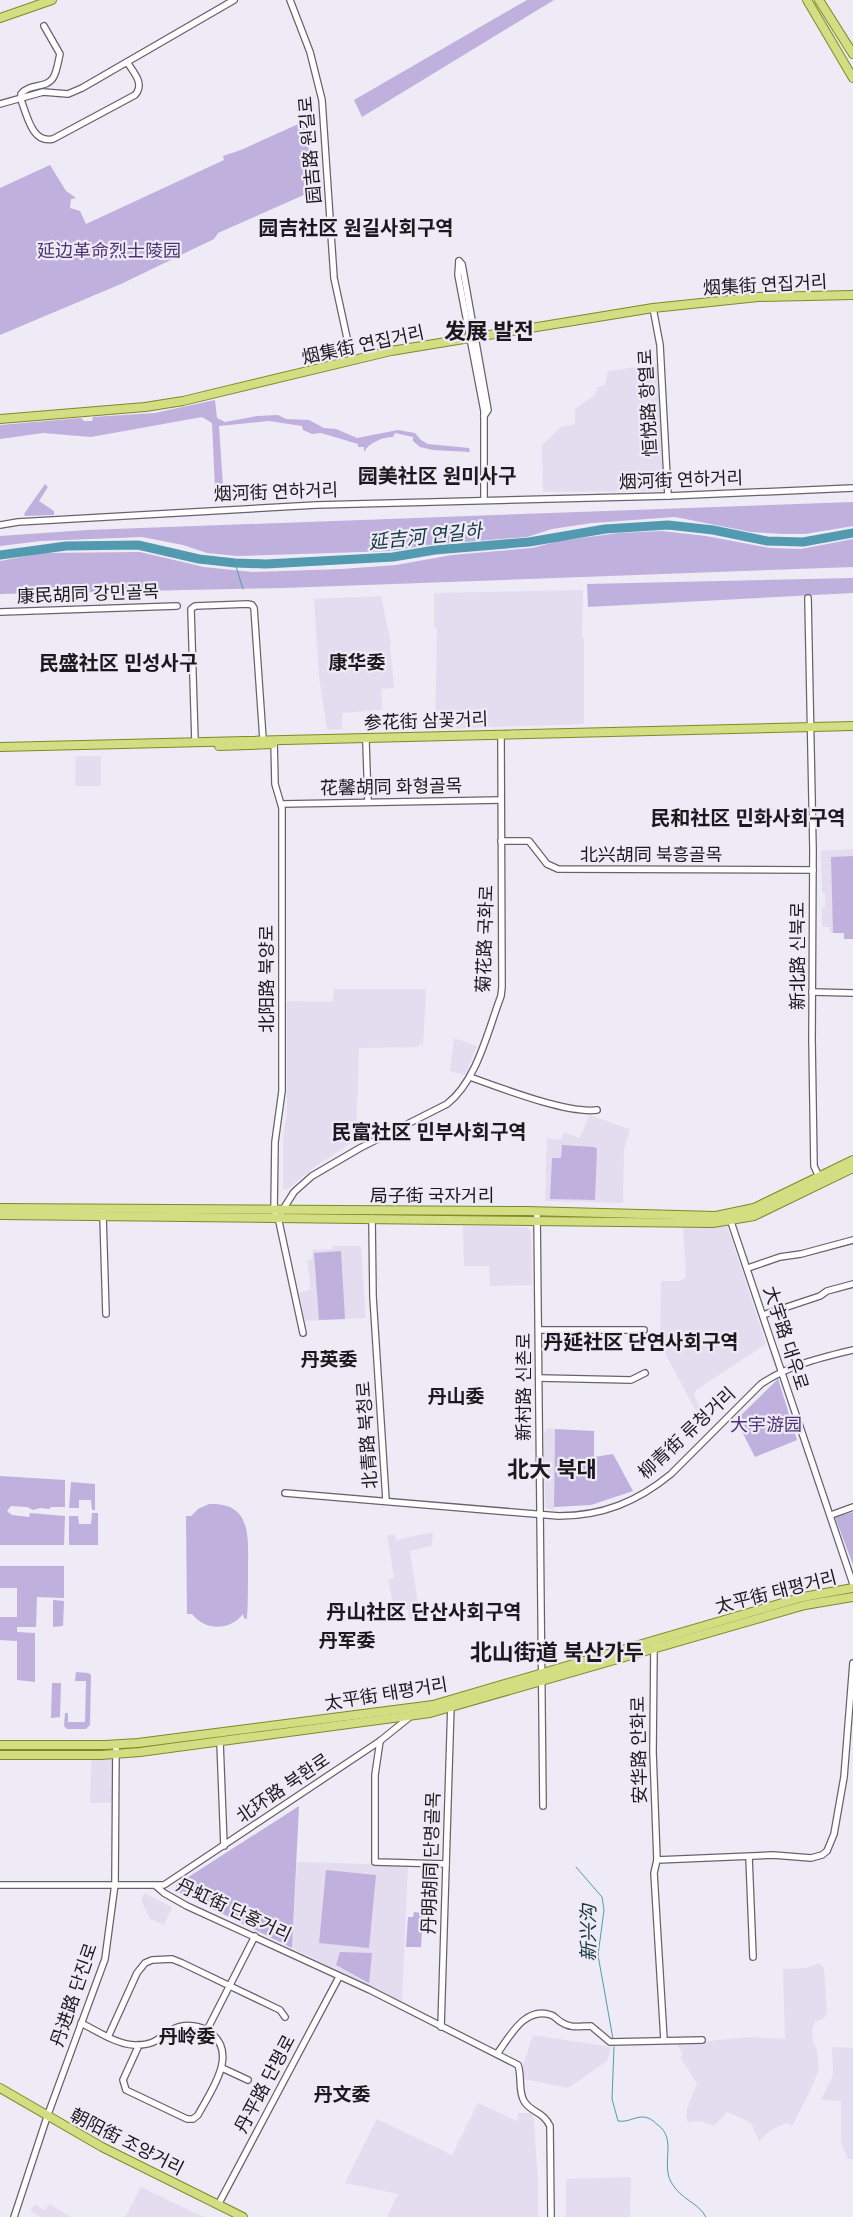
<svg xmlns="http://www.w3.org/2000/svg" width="853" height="2217" viewBox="0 0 853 2217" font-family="Overpass,'Noto Sans SC','Noto Sans KR',sans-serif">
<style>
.built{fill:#e4ddf0}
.green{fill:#c0b0dd}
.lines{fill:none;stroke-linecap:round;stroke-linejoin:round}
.stream{stroke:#529ab0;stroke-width:1}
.river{stroke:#529ab0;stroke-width:9}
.minor-casing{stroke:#67636d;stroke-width:8}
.major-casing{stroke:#7f8927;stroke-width:10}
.minor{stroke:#fff;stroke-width:5.5}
.major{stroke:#d3dd81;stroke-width:8}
.labels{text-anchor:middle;stroke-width:4.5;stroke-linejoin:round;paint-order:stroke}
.street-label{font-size:18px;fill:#1a191d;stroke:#eeeaf6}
.park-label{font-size:18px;fill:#4f3374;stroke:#eeeaf6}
.water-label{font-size:19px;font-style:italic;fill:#143640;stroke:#eeeaf6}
.neighbourhood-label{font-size:19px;font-weight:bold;fill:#1a191d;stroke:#eeeaf6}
.quarter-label{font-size:20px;font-weight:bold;fill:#1a191d;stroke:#eeeaf6}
.district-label{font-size:22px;font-weight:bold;fill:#1a191d;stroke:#eeeaf6}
</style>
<rect width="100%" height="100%" fill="#eeeaf6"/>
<g class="built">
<polygon points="657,364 665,488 662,491 543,492 542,445 561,427 575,424 575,409 595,395 597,387 605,385 608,371"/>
<polygon points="583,590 582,637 584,638 584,724 435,729 437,628 434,628 434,593"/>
<polygon points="381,596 391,644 390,645 394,688 381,689 382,710 342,713 342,729 327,730 319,677 314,599"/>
<polygon points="76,756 101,756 101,786 75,786"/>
<polygon points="853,849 853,939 844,939 844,933 830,933 830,927 822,927 822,908 825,907 825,894 822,893 821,851"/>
<polygon points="334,989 426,989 423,1045 419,1045 419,1047 359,1048 356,1140 316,1166 288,1189 283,1189 283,1137 287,1113 287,1001 333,1002"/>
<polygon points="454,1038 477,1046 465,1075 450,1071"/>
<polygon points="589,1115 630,1129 624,1150 623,1203 545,1201 547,1138 561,1140 564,1132 580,1138"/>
<polygon points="463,1226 527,1227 531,1234 532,1285 490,1286 489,1266 464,1266"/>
<polygon points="683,1226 727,1226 766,1344 696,1390 694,1396 709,1425 705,1428 660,1344 661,1281 680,1281 686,1277"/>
<polygon points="333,1246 361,1246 366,1318 305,1321 299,1293 311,1289 307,1260 312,1259 313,1250 333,1249"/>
<polygon points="547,1428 555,1429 554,1510 545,1508 544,1433"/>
<polygon points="433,1532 432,1546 410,1551 420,1618 409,1619 408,1610 404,1608 394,1610 388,1579 394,1578 387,1535 395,1535 396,1540"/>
<polygon points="114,1759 114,1803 90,1803 91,1760"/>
<polygon points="297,1862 408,1865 402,2001 400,2002 292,1948"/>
<polygon points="144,1893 172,1907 164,1925 150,1919 141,1900"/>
<polygon points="819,1963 824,1968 827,2013 823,2019 815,2022 812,2030 813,2042 817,2051 819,2070 811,2089 792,2126 787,2123 771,2130 759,2141 751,2123 727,2112 714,2126 699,2121 688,2122 686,2117 687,2109 697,2083 680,2057 683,2055 677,2044 749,2037 785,2039 783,1969 806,1968"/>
<polygon points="533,2035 611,2047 607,2061 568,2088 524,2079 522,2068"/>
<polygon points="832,2047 853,2048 853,2159 848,2159 841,2143 841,2101 821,2100 833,2075"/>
<polygon points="478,2103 517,2121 518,2113 531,2113 534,2120 538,2182 538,2217 387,2217 398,2194 345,2183 377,2119 452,2155"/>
<polygon points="631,2177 630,2217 566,2217 566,2179"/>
<polygon points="141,2187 197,2214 204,2217 125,2217"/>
<polygon points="35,2204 44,2210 50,2204 71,2217 40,2217 30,2211"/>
</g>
<g class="green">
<polygon points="527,0 554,0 362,117 354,100"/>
<polygon points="305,121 314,188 306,194 218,233 214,239 121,284 0,335 0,188 50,165 66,191 76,198 71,199 70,208 80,211 86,224 224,160 223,156 241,150"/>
<path d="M215 400 217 418 225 422 257 416 278 415 286 419 309 420 324 428 336 429 357 438 398 430 415 433 421 440 428 444 469 448 470 452 433 450 420 447 413 441V437L395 433 393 437C382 437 369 443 364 452V447H358V444L321 433 312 434 303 430 302 426 269 421 219 426 223 487 215 488 212 423 202 417 91 437 43 433 0 439V425L81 418 84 421H92L93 417 155 413Z"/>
<polygon points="45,484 48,487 39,501 54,511 54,515 25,516 24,514"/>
<polygon points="853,502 853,526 805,534 783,534 751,532 675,517 592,523 552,529 527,537 428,545 392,551 237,556 207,553 183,545 142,537 41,541 0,546 0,536 87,530"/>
<polygon points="662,531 706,536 770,548 801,549 853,539 853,567 283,588 0,594 0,561 43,553 140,552 204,567 252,572 342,569 396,565 452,555 532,548 559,541 619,533"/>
<polygon points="853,578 853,593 588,607 587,584"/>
<polygon points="853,856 853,939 844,939 844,933 833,933 831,857"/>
<polygon points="562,1145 594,1147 597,1149 595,1200 550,1199 552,1158 561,1158"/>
<polygon points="341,1251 345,1319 319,1320 314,1253"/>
<polygon points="778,1379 797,1440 755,1457 736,1420"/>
<polygon points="555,1429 594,1431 594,1457 613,1454 633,1491 591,1505 554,1507"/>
<polygon points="0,1476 65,1480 65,1507 51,1507 49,1509 40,1508 33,1510 27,1507 11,1506 7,1511 12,1515 29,1517 30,1513 65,1516 64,1545 0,1545"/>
<polygon points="71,1482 95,1484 95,1510 92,1510 91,1500 79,1500 79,1508 69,1508"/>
<path d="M209 1504C252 1502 248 1537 248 1568 248 1585 248 1602 247 1619L244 1618 243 1614C230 1631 205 1631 192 1614H187L186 1516H191L198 1509Z"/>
<polygon points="853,1512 853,1565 835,1517"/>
<polygon points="92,1513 98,1513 98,1545 69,1545 69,1516 78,1516 79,1524 91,1524"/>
<polygon points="0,1566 64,1566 64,1598 37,1597 36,1627 17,1627 17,1632 35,1633 35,1682 17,1680 17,1641 0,1640 0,1617 17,1617 17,1588 0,1588"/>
<polygon points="53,1600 64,1601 63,1626 53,1627"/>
<polygon points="76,1672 88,1673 91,1675 90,1725 86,1729 67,1729 64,1726 65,1713 68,1713 68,1722 85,1722 86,1681 75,1681"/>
<polygon points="52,1683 61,1683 60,1717 51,1718"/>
<polygon points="299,1806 292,1948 176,1891 176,1885"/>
<polygon points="326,1870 376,1875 369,1948 319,1943"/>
<polygon points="414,1912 423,1913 421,1947 406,1947 408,1917 413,1917"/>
<polygon points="340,1952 372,1953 369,1983 336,1965"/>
</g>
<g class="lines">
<g class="stream">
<polyline points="235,563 243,589"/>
<polyline points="576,1867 602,1897 604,1910 598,1955 613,2039"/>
<path d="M614 2047 612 2099 618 2121C629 2123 638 2114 648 2118 652 2119 655 2123 658 2125 677 2139 661 2163 671 2182 681 2200 698 2202 706 2217"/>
</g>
<polyline class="river" points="0,555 66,546 138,545 199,559 235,563 266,564 393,557 435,550 529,542 605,529 668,525 713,530 767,541 803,542 853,533"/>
<defs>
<g id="minor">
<polyline points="290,0 310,52 322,100 334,278 352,361"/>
<path d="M44 26 60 54C58 62 57 72 53 78 46 89 29 83 21 94V100C27 115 32 144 53 139L135 95C145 84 134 73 127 62"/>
<polyline points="0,104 43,92 68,94 82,88 234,0"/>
<polyline points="459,261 458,275 484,411 484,500"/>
<polyline points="459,261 462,264 488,410 484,416"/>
<polyline points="653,308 660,345 668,496"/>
<polyline points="0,525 18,522 316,505 668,496 853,488"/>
<polyline points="808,598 813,849 812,1040 814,1166 820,1179"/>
<polyline points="0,612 177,606"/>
<polyline points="274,740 275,784 282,808 282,1091 275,1142 274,1211 278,1217 303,1333"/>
<polyline points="195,742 191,609 195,606 248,604 252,605 254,608 263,739"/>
<polyline points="366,742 368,802"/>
<polyline points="282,804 501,800"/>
<polyline points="501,841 529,841 547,864 558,869 813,870"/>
<polyline points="812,992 853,993"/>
<path d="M470 1077C501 1088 567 1114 597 1110"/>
<path d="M282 1211 294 1192 312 1176 360 1148 447 1104C477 1081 488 1030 501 996L502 987 501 734"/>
<polyline points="537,1212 543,1806"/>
<polyline points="103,1216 106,1314"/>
<polyline points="729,1216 853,1584"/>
<polyline points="372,1218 373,1297 386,1500"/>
<polyline points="748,1268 780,1257 801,1254 853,1240"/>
<polyline points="763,1315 820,1296 827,1291 853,1284"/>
<polyline points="539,1330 644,1330"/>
<polyline points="539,1378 631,1380 645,1373"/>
<path d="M285 1493 559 1516C602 1516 637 1502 671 1474L761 1384C789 1365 820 1358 853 1350"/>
<polyline points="831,1515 853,1507"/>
<polyline points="654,1646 653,1752 657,1860 654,1873 664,2040"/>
<polyline points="380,1741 375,1775 375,1862 446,1864"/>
<polyline points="220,1742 224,1846"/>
<polyline points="749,1857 753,1957"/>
<polyline points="657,1860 773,1855 811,1858 822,1855 827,1851 834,1834 844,1777 853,1663"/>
<polyline points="0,1885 164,1885 380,1741 411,1716"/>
<path d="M156 1886 164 1893 187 1906 370 1990 518 2065C522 2076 518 2091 524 2101 531 2113 543 2111 550 2126L551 2217"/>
<path d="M81 2023C97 2031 116 2044 134 2045 160 2046 160 2033 178 2027 187 2024 200 2026 208 2031 241 2052 210 2092 198 2115L193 2119H187L126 2090 123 2080 139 2045"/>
<polyline points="441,2027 451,1704"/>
<polyline points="207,2030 255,1936"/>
<polyline points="108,2037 137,1973 145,1963 152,1960 172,1959 182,1963 280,2010 285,2017"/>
<path d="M497 2054C510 2036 525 2006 551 2015 555 2016 557 2020 561 2022 571 2029 580 2026 591 2026L610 2042 702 2040"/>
<polyline points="222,2068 248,2080"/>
<polyline points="218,2205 339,1977"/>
<polyline points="14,2217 47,2117 105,1959 115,1884 116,1745"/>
</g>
<g id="major">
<polyline points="807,0 853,78"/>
<polyline points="819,0 853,54"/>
<polyline points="0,18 52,0"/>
<polyline points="0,419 145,407 183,401 391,351 653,308 758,297 853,295"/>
<polyline points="219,746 273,744"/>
<polyline points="0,747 853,726"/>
<polyline points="0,1208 527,1211 716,1216 754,1208 853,1160"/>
<polyline points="0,1215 713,1223 754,1216 853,1168"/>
<polyline points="0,1745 105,1745 138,1743 433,1705 803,1597 853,1588"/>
<polyline points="0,1755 101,1755 140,1752 430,1713 805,1605 853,1597"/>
<polyline points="0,2088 102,2147 243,2217"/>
</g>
</defs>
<use href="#minor" class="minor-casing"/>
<use href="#major" class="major-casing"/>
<use href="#minor" class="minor"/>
<use href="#major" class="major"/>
</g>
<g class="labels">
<g class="street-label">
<text transform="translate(310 150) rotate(-95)" y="6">园吉路 원길로</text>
<text transform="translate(765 285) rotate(-3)" y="6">烟集街 연집거리</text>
<text transform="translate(363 345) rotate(-12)" y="6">烟集街 연집거리</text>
<text transform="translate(648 403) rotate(-93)" y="6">恒悦路 항열로</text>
<text transform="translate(681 480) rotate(-2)" y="6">烟河街 연하거리</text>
<text transform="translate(276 492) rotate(-2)" y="6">烟河街 연하거리</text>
<text transform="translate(88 594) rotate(-2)" y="6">康民胡同 강민골목</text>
<text transform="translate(426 721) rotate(-2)" y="6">参花街 삼꽃거리</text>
<text transform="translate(391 787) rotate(-1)" y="6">花馨胡同 화형골목</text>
<text x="651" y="861">北兴胡同 북흥골목</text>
<text transform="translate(485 939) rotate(-88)" y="6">菊花路 국화로</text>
<text transform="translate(798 956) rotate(-90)" y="6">新北路 신북로</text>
<text transform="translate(267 979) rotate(-90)" y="6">北阳路 북양로</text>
<text x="432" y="1202">局子街 국자거리</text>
<text transform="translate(786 1338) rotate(72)" y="6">大宇路 대우로</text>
<text transform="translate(524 1387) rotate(-90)" y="6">新村路 신촌로</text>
<text transform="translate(687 1433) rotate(-43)" y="6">柳青街 류청거리</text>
<text transform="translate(367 1435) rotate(-94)" y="6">北青路 북청로</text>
<text transform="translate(776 1592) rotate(-14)" y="6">太平街 태평거리</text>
<text transform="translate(386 1694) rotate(-9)" y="6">太平街 태평거리</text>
<text transform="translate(639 1750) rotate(-91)" y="6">安华路 안화로</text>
<text transform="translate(283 1788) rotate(-34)" y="6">北环路 북환로</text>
<text transform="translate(431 1863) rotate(-88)" y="6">丹明胡同 단명골목</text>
<text transform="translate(234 1910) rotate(25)" y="6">丹虹街 단홍거리</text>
<text transform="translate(74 1995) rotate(-71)" y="6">丹进路 단진로</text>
<text transform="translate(265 2084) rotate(-62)" y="6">丹平路 단평로</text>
<text transform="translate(127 2142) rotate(27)" y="6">朝阳街 조양거리</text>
</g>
<g class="park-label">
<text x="109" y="257">延边革命烈士陵园</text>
<text x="766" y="1431">大宇游园</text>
</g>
<g class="water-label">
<text transform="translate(425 536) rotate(-6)" y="7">延吉河 연길하</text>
<text transform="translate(588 1933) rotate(-90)" y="7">新兴沟</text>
</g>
<g class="neighbourhood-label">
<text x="357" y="669">康华委</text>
<text x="329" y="1366">丹英委</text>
<text x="456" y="1403">丹山委</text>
<text x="347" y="1647">丹军委</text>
<text x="187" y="2043">丹岭委</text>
<text x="342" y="2101">丹文委</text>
</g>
<g class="quarter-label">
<text x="356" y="235">园吉社区 원길사회구역</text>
<text x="437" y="483">园美社区 원미사구</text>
<text x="118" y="670">民盛社区 민성사구</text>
<text x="748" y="825">民和社区 민화사회구역</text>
<text x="429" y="1139">民富社区 민부사회구역</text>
<text x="641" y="1349">丹延社区 단연사회구역</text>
<text x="424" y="1619">丹山社区 단산사회구역</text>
</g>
<g class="district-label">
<text x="489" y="339">发展 발전</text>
<text x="552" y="1477">北大 북대</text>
<text x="557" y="1660">北山街道 북산가두</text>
</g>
</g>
</svg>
